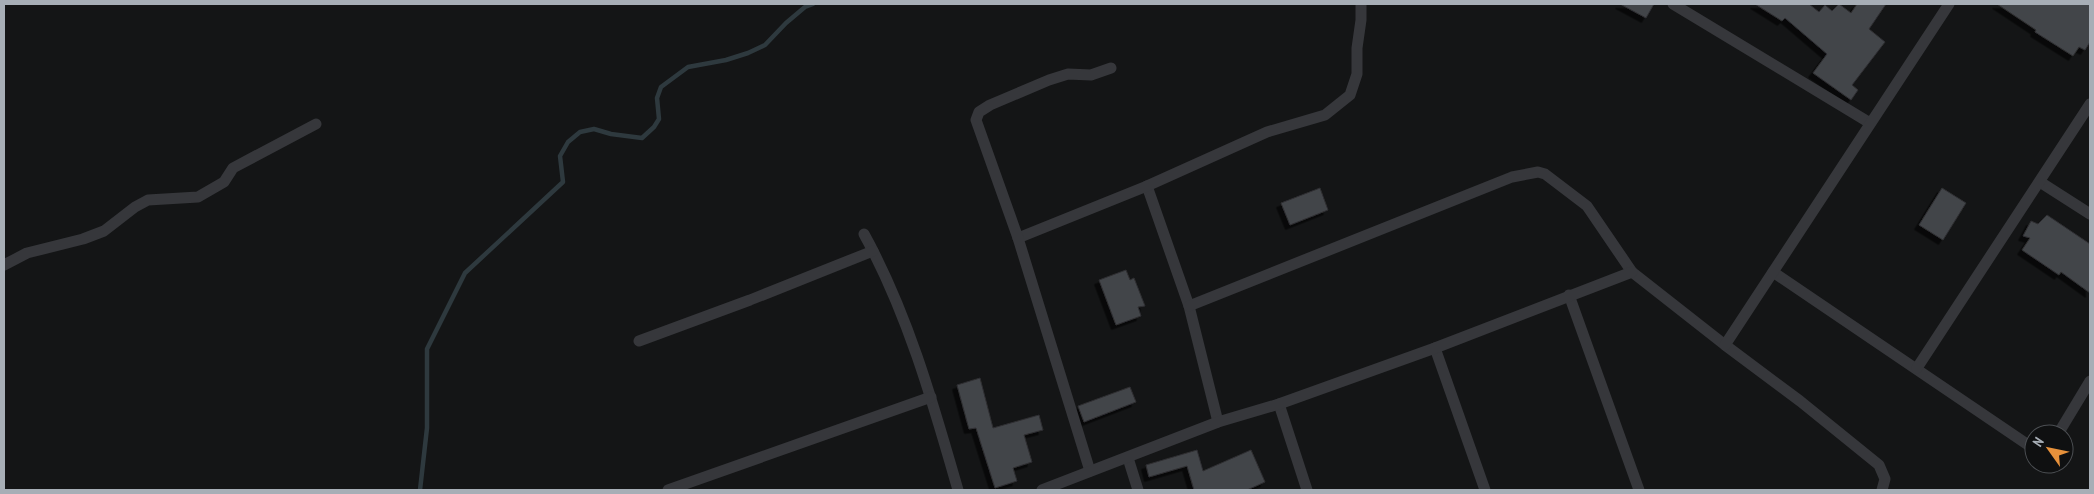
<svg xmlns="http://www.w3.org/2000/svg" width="2094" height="494" viewBox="0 0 2094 494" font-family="'PT Sans Narrow',sans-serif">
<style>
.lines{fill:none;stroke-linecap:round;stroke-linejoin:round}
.stream{stroke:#2e393e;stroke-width:4.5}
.building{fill:#434549;stroke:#2f2f32;filter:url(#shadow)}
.minor{stroke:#36373b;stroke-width:11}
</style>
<defs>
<filter id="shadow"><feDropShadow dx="-4.5" dy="4.5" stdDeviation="0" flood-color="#0009"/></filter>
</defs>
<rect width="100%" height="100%" fill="#141516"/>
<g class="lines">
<polyline class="stream" points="420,490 427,428 427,349 465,273 563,182 560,156 568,142 580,132 594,129 611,134 642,138 654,127 659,119 657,98 661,87 688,67 726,60 748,53 765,45 786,23 805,7 813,4"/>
</g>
<g class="building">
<polygon points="1620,4 1654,4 1646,18"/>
<polygon points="1755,4 1809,4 1819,12 1825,5 1832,11 1839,4 1851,13 1857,4 1886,4 1869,29 1885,42 1852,85 1858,90 1851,100 1813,73 1827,54 1785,18 1782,21"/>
<polygon points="1997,4 2090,4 2090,42 2085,50 2079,47 2073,56 2035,32 2036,30"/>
<polygon points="1320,188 1328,210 1290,225 1281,203"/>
<polygon points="1942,188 1966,203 1943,240 1919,225"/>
<polygon points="2047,215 2090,244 2090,293 2061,272 2059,275 2022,250 2030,238 2023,236 2031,221 2038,224"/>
<polygon points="1126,270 1130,280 1134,278 1145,306 1138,307 1141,316 1116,325 1099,280"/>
<polygon points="980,378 993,428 1039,415 1043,430 1024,435 1032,462 1013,468 1017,481 995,488 976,428 969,429 957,385"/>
<polygon points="1130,387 1136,402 1084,422 1078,406"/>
<polygon points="1197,450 1203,471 1251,450 1265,482 1247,490 1194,490 1187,466 1149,477 1146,465"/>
</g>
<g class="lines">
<g class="minor">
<polyline points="1673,4 1870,123"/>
<polyline points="2040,182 2090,214"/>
<polyline points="1147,186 1189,306 1218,422"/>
<path d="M864 234C908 314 933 403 958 490"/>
<polyline points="1018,238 1147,186 1267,132 1325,115 1350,95 1357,74 1357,48 1361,20 1361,4"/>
<polyline points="4,265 27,253 83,239 104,231 135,207 148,200 198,197 224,182 233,168 316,124"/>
<polyline points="1773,272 2034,449"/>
<polyline points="1569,295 1639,490"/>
<polyline points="1189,306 1512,177 1538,172 1545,174 1587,206 1632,272 1725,345 1800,401 1879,465 1885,479 1882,490"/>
<polyline points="639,341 750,300 873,251"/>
<polyline points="1725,345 1949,4"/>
<polyline points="1435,348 1485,490"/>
<polyline points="1917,368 2090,104"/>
<polyline points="1279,404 1307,490"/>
<polyline points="2058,434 2090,381"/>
<polyline points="1128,458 1138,490"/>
<polyline points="1090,471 1018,238 976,120 979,112 990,105 1049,80 1068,74 1091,75 1111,68"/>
<polyline points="668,490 931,397"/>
<polyline points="1042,490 1218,422 1279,404 1435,348 1632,272"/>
</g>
</g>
<rect width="2094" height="494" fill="none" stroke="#a7aeb6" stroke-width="10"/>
<g transform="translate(2049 449) rotate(303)"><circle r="24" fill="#0f1011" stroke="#4c4f53"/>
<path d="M0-4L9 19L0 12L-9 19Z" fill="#e7913b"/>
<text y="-8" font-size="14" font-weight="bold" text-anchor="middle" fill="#a7aeb6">N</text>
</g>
</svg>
